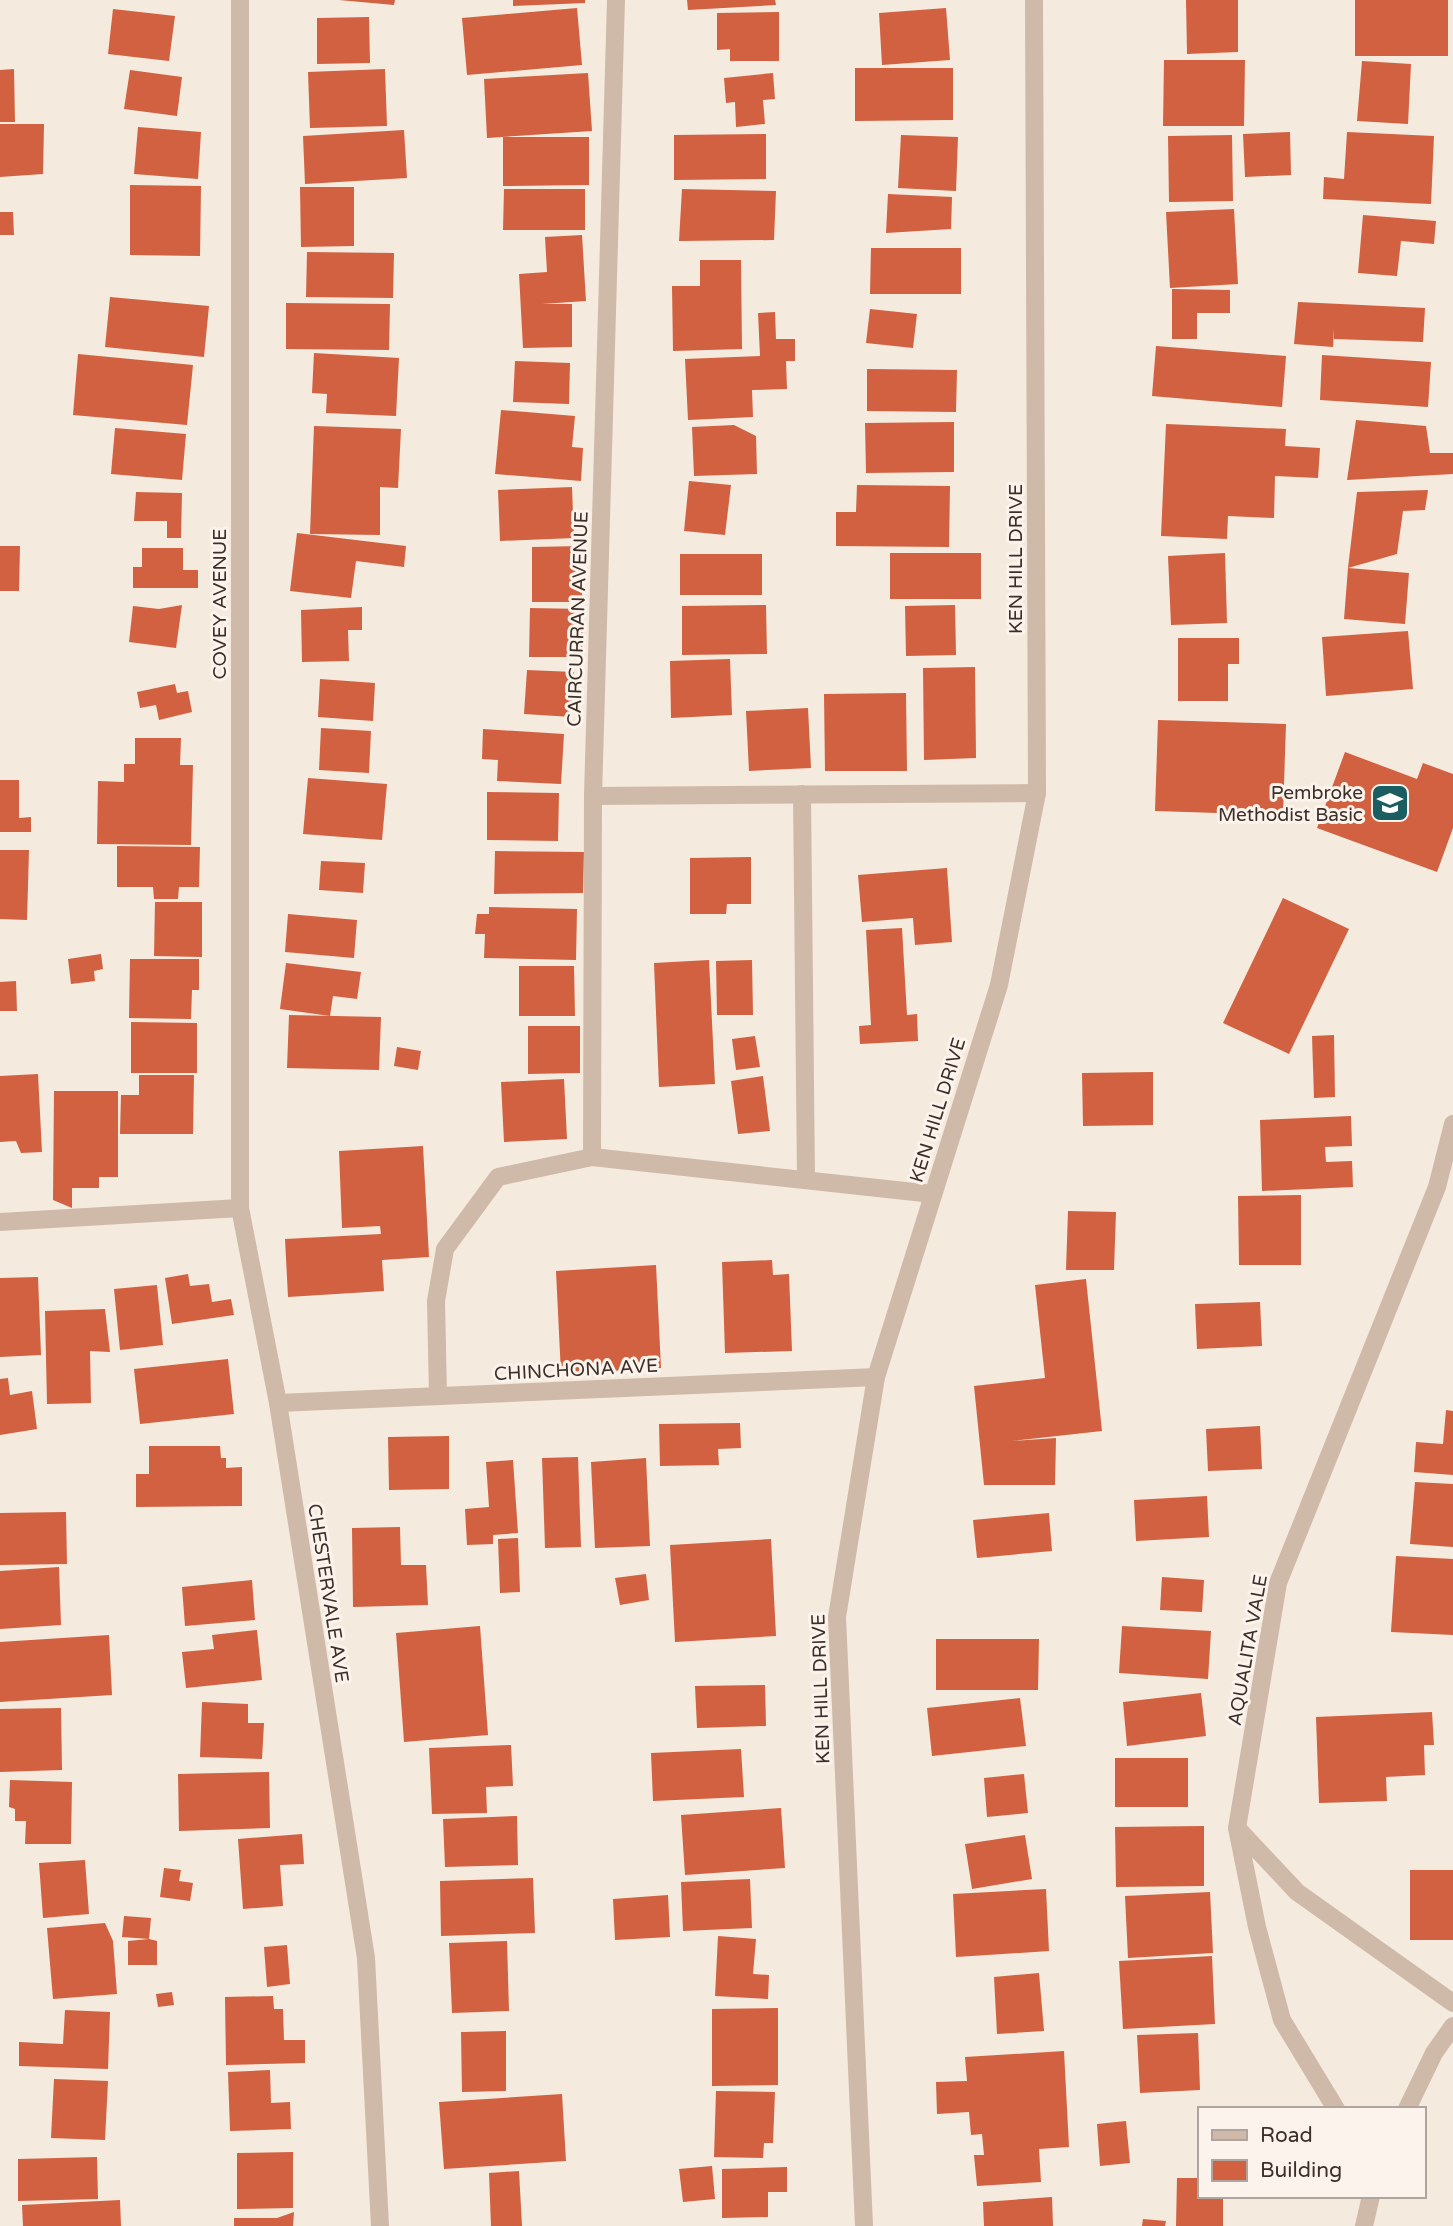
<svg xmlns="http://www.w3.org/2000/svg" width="1453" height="2226" viewBox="0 0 1453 2226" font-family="'Varela Round',sans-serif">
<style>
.building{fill:#d16140}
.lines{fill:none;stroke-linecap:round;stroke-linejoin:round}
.minor{stroke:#cfb9a9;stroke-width:18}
.labels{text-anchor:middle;stroke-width:6;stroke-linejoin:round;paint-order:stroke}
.street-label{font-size:19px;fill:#3b2f29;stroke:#fcf4ec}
.poi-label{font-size:19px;fill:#3b2f29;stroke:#fcf4ec;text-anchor:end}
</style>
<rect width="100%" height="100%" fill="#f5eade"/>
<g class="building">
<polygon points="339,0 395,0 394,5"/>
<polygon points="513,0 585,0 585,3 513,6"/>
<polygon points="687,0 775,0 776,5 688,10"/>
<polygon points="1186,0 1238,0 1238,52 1187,54"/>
<rect x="1355" y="0" width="93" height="56"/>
<polygon points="577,8 582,65 467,75 462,18"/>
<polygon points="946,8 950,60 882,65 879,13"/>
<polygon points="113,9 175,16 169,61 108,54"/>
<polygon points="779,12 779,61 730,61 730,49 717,50 717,13"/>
<polygon points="369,17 370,63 317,64 317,18"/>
<polygon points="1164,60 1245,60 1244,126 1163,126"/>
<polygon points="1362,61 1411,64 1408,124 1357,121"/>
<polygon points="855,68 953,68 953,120 855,121"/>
<polygon points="14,69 15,122 0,122 0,70"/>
<polygon points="385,69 387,126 310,128 308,72"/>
<polygon points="130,70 182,77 177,116 124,109"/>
<polygon points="588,73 592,131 487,138 484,79"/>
<polygon points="773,73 775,99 763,100 765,124 736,127 735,102 726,103 724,78"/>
<polygon points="0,124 44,124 43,174 0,177"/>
<polygon points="138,127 201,132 198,179 134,174"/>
<polygon points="404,130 407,178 305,184 303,136"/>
<polygon points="1290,132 1291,175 1245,177 1243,134"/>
<polygon points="1347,132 1434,136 1431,204 1323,199 1324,177 1344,179"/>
<polygon points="766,134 766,179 674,180 674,135"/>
<polygon points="901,135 958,137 956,191 898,188"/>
<polygon points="1232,135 1233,201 1169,202 1168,136"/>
<polygon points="503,137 589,137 589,185 503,186"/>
<polygon points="130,185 201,186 200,256 130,255"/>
<polygon points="300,187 354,187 354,246 301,247"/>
<polygon points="504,189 585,189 585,230 503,230"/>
<polygon points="682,189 776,191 774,240 679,241"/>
<polygon points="888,194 952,197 951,229 886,233"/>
<polygon points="1234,209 1238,284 1170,288 1166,212"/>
<polygon points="0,212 13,212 14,235 0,235"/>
<polygon points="1363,215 1436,221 1434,244 1401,241 1397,276 1358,273"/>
<polygon points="582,235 586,301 542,304 572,304 572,347 523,348 519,274 547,272 545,237"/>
<polygon points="871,248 961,248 961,294 870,294"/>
<polygon points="307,252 394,253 393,298 306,297"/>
<polygon points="700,260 741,260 742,349 673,351 672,286 700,286"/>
<polygon points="1172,289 1230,290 1230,313 1197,313 1197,339 1172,339"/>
<polygon points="110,297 209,306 204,357 105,347"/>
<polygon points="1298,302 1425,308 1423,342 1334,339 1334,329 1333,347 1294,344"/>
<polygon points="286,303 390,304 389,350 286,349"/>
<polygon points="870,309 917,314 913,348 866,343"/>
<polygon points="775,312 776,339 795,339 795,361 786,361 787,389 752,390 753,417 688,420 685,359 760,356 758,313"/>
<polygon points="1156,346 1286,356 1282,407 1152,396"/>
<polygon points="314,353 399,358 396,416 326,413 327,394 312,393"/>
<polygon points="78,354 193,365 187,425 73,415"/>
<polygon points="1322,355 1431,362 1428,407 1320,400"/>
<polygon points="515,361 570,363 569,404 513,402"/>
<polygon points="867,369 957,370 956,412 867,411"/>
<polygon points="501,410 575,416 572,447 583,448 581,481 495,474"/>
<polygon points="1356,420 1426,426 1430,453 1453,453 1453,474 1347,480"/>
<polygon points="954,422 954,472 866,473 865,423"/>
<polygon points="1166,424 1286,429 1285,446 1320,448 1318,478 1275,476 1274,518 1228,516 1227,539 1161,536"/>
<polygon points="734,425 756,436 757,474 694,476 692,427"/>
<polygon points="314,426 401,429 398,488 380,487 380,535 310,534"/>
<polygon points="115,428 186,434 182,480 111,474"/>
<polygon points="689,481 731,485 725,535 684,531"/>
<polygon points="857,485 950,486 949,547 836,546 836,512 856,512"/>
<polygon points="572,487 574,538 500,541 498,490"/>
<polygon points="1428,490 1425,510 1403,511 1397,554 1348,568 1357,492"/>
<polygon points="136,492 182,493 181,538 167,538 167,521 134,521"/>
<polygon points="297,533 406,546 404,567 356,561 351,598 290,591"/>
<polygon points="0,546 20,546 19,591 0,591"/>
<polygon points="582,546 582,602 532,602 532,547"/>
<polygon points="142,548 183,548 183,570 198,570 198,588 133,588 133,567 142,567"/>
<rect x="890" y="553" width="91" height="46"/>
<polygon points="1225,553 1227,623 1171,625 1168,556"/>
<rect x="680" y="554" width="82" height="41"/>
<polygon points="1348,568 1409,573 1405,624 1344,619"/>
<polygon points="182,605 176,648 129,642 133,606 159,609"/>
<polygon points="766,605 767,654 682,655 682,606"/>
<polygon points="955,605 956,655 906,656 905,606"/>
<polygon points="362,607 362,630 348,630 349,661 302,662 301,610"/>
<polygon points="530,608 583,609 582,657 529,657"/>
<polygon points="1408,631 1413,689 1326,696 1322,637"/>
<polygon points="1178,638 1239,638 1239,664 1228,664 1228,701 1178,701"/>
<polygon points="730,659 732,715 671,718 670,661"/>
<polygon points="975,667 976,758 924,760 923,668"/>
<polygon points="527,670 574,672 572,717 524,714"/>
<polygon points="320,679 375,683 373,721 318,717"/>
<polygon points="175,684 177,693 188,691 192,712 159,720 156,705 140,708 137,692"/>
<polygon points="906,693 907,771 825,771 824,694"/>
<polygon points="808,708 811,768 749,771 746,711"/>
<polygon points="1158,720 1286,724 1283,815 1155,811"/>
<polygon points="321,728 371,731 369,773 319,770"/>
<polygon points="483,729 564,734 561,784 497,781 498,760 482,759"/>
<polygon points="135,738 181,738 180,765 193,765 191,845 97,844 98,781 124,782 124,764 135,764"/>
<polygon points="1345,752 1417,779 1423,763 1453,774 1453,828 1437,872 1317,828"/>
<polygon points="308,778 387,784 382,840 303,834"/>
<polygon points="0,780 19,780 19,818 31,817 31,832 0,832"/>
<polygon points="487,792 559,793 558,841 487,840"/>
<polygon points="117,846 200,847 199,887 179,887 178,899 154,899 153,887 117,887"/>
<polygon points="0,850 29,850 27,920 0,919"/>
<polygon points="495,851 584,852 583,893 494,894"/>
<polygon points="751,857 751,904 727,904 726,914 690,914 690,858"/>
<polygon points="321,861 365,863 363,893 319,890"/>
<polygon points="947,868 952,942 915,945 913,918 862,922 858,875"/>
<polygon points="1283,898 1349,929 1289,1054 1223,1023"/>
<polygon points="155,902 202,902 202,957 154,956"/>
<polygon points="489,907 577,909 576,960 484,958 485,934 475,934 477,914 489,914"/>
<polygon points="288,914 357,920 354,958 285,952"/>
<polygon points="902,928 907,1015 917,1014 918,1041 860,1044 859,1026 871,1025 866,930"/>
<polygon points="101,954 103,969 94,971 95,981 71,984 68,959"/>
<polygon points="130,959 199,959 199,990 192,990 191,1019 129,1018"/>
<polygon points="709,960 715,1084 659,1087 654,963"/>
<polygon points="752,960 753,1015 717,1015 716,961"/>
<polygon points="286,963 361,972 357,999 333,996 330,1016 280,1009"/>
<polygon points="519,966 574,966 575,1016 519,1016"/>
<polygon points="16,981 17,1011 0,1011 0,982"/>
<polygon points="289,1015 381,1017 379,1070 287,1068"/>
<polygon points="131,1022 197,1023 197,1073 131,1073"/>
<polygon points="528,1026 580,1026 580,1073 528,1074"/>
<polygon points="1334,1035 1335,1097 1314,1098 1312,1036"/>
<polygon points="755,1036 760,1067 736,1070 732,1039"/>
<polygon points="397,1047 421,1051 418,1070 394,1066"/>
<polygon points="1153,1072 1153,1125 1083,1126 1082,1073"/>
<polygon points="38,1074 42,1152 21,1153 16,1141 0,1142 0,1076"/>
<polygon points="139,1075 194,1075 193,1134 120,1134 121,1095 139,1095"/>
<polygon points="763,1076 770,1131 738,1134 731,1081"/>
<polygon points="564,1079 567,1139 504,1142 501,1082"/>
<polygon points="54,1091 118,1091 118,1177 99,1177 99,1188 72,1188 72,1208 53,1200"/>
<polygon points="1351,1116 1352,1146 1325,1147 1326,1162 1352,1161 1353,1187 1262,1191 1260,1120"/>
<polygon points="423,1146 429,1257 382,1260 384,1291 288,1297 285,1239 381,1234 380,1226 342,1228 339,1151"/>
<polygon points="1301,1195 1301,1265 1239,1265 1238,1196"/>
<polygon points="1068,1211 1116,1212 1114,1270 1066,1270"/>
<polygon points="772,1260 773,1275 789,1274 792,1351 725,1353 722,1262"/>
<polygon points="656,1265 661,1368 561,1374 556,1271"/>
<polygon points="188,1274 190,1286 209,1284 212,1302 231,1299 234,1315 172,1324 165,1278"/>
<polygon points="38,1277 41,1355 0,1357 0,1278"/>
<polygon points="1086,1279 1102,1431 1011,1441 1056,1438 1055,1485 984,1485 974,1386 1045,1378 1035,1285"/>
<polygon points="157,1285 163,1345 120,1350 114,1289"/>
<polygon points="1260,1302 1262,1346 1197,1349 1195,1304"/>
<polygon points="105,1309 110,1352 90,1351 91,1403 47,1404 45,1311"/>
<polygon points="228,1359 234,1414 140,1424 134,1369"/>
<polygon points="8,1378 10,1395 32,1391 37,1429 0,1435 0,1379"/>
<polygon points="1446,1410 1453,1411 1453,1475 1414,1472 1416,1442 1443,1444"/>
<polygon points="740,1423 741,1448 718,1449 719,1465 660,1466 659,1424"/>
<polygon points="1260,1426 1262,1469 1208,1471 1206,1429"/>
<polygon points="449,1436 449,1489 389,1490 388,1437"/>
<polygon points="149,1446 220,1446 221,1458 226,1458 226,1468 242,1467 242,1506 136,1507 136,1474 149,1474"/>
<polygon points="578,1457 581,1547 545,1548 542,1458"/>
<polygon points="646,1458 650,1546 595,1548 591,1462"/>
<polygon points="513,1460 518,1533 493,1535 493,1544 467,1545 465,1509 489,1507 486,1462"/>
<polygon points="1415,1482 1453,1484 1453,1547 1410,1544"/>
<polygon points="1207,1496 1209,1537 1136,1541 1134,1500"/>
<polygon points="66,1512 67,1564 0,1565 0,1513"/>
<polygon points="1049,1513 1052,1551 977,1558 973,1520"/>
<polygon points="400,1527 401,1565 426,1565 428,1605 353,1607 352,1528"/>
<polygon points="518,1538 520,1592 500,1593 498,1539"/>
<polygon points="771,1539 776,1636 675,1642 670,1545"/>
<polygon points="1396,1556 1453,1559 1453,1635 1391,1632"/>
<polygon points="59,1567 61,1625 0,1629 0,1571"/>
<polygon points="646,1574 649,1600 620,1605 615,1578"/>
<polygon points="1162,1577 1204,1580 1202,1612 1160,1610"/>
<polygon points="252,1580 255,1620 185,1626 182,1587"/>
<polygon points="480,1626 488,1735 404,1742 396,1633"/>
<polygon points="1122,1626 1211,1631 1208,1679 1119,1673"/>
<polygon points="257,1630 262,1680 186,1688 182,1652 214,1649 212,1635"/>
<polygon points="109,1635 112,1695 0,1702 0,1642"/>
<polygon points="936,1639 1039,1639 1038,1690 936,1690"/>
<polygon points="765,1685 766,1726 697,1728 695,1686"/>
<polygon points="1201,1693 1206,1736 1127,1746 1123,1702"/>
<polygon points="1020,1698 1026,1746 932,1756 927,1708"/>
<polygon points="202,1702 248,1704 248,1723 264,1723 262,1759 200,1757"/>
<polygon points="61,1708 62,1770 0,1772 0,1709"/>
<polygon points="1432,1712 1434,1745 1424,1745 1425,1775 1386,1777 1387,1801 1319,1803 1316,1717"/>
<polygon points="511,1745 513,1786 486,1787 487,1813 432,1814 429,1748"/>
<polygon points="741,1749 744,1797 653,1801 651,1753"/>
<rect x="1115" y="1758" width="73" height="49"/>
<polygon points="269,1772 270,1828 179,1831 178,1774"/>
<polygon points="1024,1774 1028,1813 987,1817 984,1778"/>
<polygon points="10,1780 72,1782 71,1844 25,1844 26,1821 15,1821 15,1809 9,1807"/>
<polygon points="781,1808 785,1868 685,1875 681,1815"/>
<polygon points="517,1816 518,1865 445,1867 443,1819"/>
<polygon points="1204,1826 1204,1886 1116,1887 1115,1827"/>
<polygon points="302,1834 304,1864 280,1865 283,1906 243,1909 238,1839"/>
<polygon points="1025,1835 1032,1879 972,1889 965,1844"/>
<polygon points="85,1860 89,1914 43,1918 39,1863"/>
<polygon points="164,1868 181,1870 179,1881 193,1883 190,1901 160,1897"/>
<rect x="1410" y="1870" width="43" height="70"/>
<polygon points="533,1878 535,1933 441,1936 440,1881"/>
<polygon points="750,1879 752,1928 683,1931 681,1882"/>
<polygon points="1046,1889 1049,1951 956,1957 953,1894"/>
<polygon points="1210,1892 1213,1953 1128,1958 1125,1896"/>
<polygon points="668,1895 670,1937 615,1940 613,1899"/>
<polygon points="124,1916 151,1918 149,1939 157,1941 157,1965 128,1965 128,1941 149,1939 122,1937"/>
<polygon points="105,1923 113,1941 117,1994 53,1999 47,1928"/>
<polygon points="718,1936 756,1939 753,1974 769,1975 768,1999 715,1996"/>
<polygon points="507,1941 509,2011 452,2013 449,1943"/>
<polygon points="287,1945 290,1984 267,1987 264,1947"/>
<polygon points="1212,1956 1215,2024 1123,2029 1119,1961"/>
<polygon points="1039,1973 1044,2031 997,2034 994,1977"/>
<polygon points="172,1992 174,2005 158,2007 156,1994"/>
<polygon points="273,1996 274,2009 283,2009 284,2040 305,2040 305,2063 226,2065 225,1997"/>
<polygon points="778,2008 778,2085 712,2086 712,2009"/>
<polygon points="65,2010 110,2012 108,2069 19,2066 19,2042 63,2044"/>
<polygon points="506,2031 506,2091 462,2092 461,2032"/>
<polygon points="1198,2033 1200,2090 1140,2093 1137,2035"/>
<polygon points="1064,2051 1069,2147 1039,2149 1041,2182 977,2186 974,2155 984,2155 982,2134 971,2135 969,2112 937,2114 936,2082 967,2081 965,2057"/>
<polygon points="270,2070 271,2103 290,2102 291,2129 230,2131 228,2072"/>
<polygon points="54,2079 108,2081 105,2140 51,2138"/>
<polygon points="716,2091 775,2092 773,2143 764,2143 763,2158 714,2157"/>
<polygon points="562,2094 566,2161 444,2169 439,2102"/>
<polygon points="1126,2121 1130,2163 1100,2166 1097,2124"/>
<polygon points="293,2152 293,2208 237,2209 237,2153"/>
<polygon points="97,2157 98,2199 18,2201 18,2159"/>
<polygon points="712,2166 715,2199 683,2202 679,2169"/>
<polygon points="787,2167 787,2192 768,2192 768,2217 722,2218 722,2169"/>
<polygon points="519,2171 522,2226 491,2226 489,2173"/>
<polygon points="1177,2178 1199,2178 1199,2196 1223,2196 1223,2226 1176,2226"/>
<polygon points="1052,2197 1053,2226 984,2226 983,2202"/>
<polygon points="120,2200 121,2226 23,2226 22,2205"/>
<polygon points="294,2212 293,2226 234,2226 234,2218 277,2218"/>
<polygon points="1143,2219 1166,2221 1165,2226 1142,2226"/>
</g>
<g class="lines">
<g class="minor">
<polyline points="240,0 240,1208 278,1403 366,1958 380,2226"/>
<polyline points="616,0 593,796 1037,793"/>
<polyline points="802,794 806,1180"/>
<polyline points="592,1157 593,796"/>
<polyline points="0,1222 240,1208"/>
<polyline points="438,1396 436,1301 445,1249 498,1177 592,1157 933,1194"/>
<polyline points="278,1403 876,1377"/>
<polyline points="1237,1828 1297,1892 1453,2003"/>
<polyline points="1336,2109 1282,2020 1257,1927 1237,1828 1278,1583 1437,1187 1453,1124"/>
<polyline points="1407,2109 1434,2053 1453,2026"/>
<polyline points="864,2226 837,1617 876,1377 999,985 1037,793 1034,0"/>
<polyline points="1364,2226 1371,2196"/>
</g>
</g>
<defs>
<symbol id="school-square" viewBox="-11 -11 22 22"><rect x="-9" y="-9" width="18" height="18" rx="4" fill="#1a5e62" stroke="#fcf4ec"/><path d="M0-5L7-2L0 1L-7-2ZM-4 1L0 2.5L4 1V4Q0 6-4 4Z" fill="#fff"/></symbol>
</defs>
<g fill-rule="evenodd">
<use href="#school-square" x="1368" y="781" width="44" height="44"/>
</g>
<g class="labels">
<g class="street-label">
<text transform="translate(1015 559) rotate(-90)" y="7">KEN HILL DRIVE</text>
<text transform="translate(219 604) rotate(-90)" y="7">COVEY AVENUE</text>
<text transform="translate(577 619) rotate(-88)" y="7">CAIRCURRAN AVENUE</text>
<text transform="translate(937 1110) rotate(-73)" y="7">KEN HILL DRIVE</text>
<text transform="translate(576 1369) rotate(-3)" y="7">CHINCHONA AVE</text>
<text transform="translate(329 1593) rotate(81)" y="7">CHESTERVALE AVE</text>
<text transform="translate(1247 1650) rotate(-80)" y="7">AQUALITA VALE</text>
<text transform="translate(820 1689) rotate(-92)" y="7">KEN HILL DRIVE</text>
</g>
<g class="poi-label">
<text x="1363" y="799">Pembroke<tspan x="1363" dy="22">Methodist Basic</tspan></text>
</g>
</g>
<rect x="1198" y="2107" width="228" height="91" fill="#fcf4ec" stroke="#afa59e" stroke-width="2"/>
<rect x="1212" y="2130" width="35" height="10" fill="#cfb9a9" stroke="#afa59e" stroke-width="2"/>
<text x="1260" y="2142" font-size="21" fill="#3b2f29">Road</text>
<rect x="1212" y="2160" width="35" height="21" fill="#d16140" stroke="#afa59e" stroke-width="2"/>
<text x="1260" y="2177" font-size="21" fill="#3b2f29">Building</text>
</svg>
